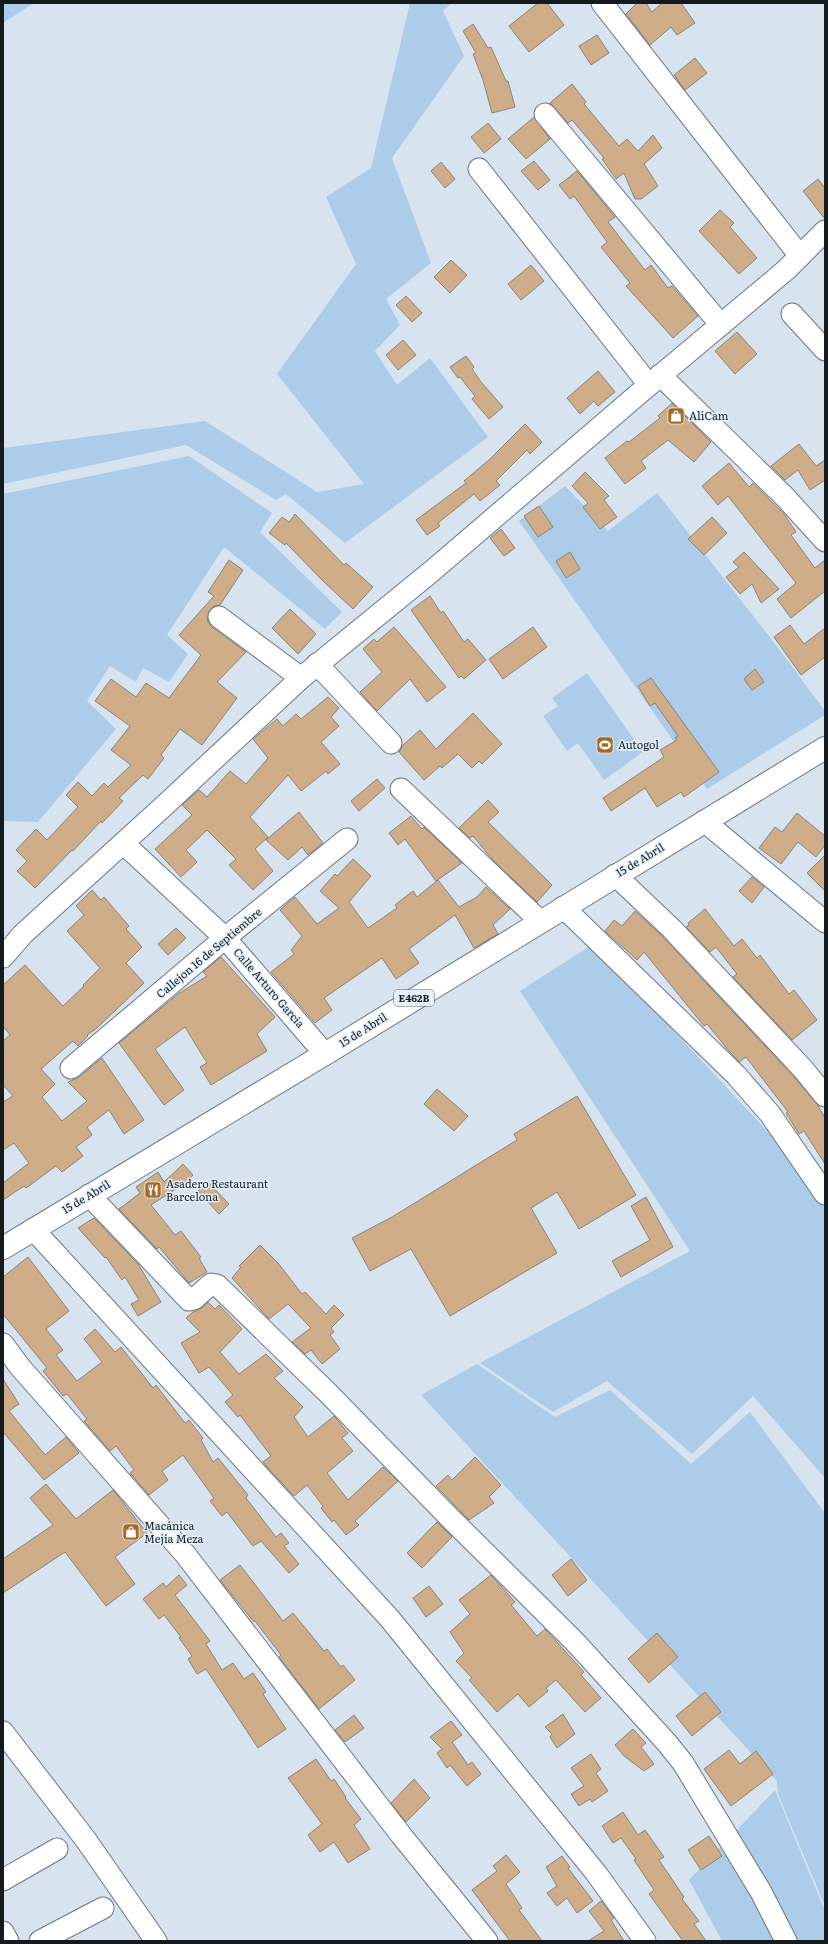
<svg xmlns="http://www.w3.org/2000/svg" width="828" height="1944" viewBox="0 0 828 1944" font-family="Literata,serif">
<style>
.green{fill:#accce9}
.building{fill:#cead88;stroke:#8d8277}
.lines{fill:none;stroke-linecap:round;stroke-linejoin:round}
.minor-casing{stroke:#6b7681;stroke-width:23}
.major-casing{stroke:#6b7681;stroke-width:24}
.minor{stroke:#fff;stroke-width:21}
.major{stroke:#fff;stroke-width:22}
.labels{text-anchor:middle;stroke-width:3;stroke-linejoin:round;paint-order:stroke}
.shield{fill:#e4f1fd;stroke:#535a61;stroke-width:1}
.shield-label{font-size:10px;font-weight:bold;fill:#151a1e}
.poi-label{font-size:11px;fill:#151a1e;stroke:#e4f1fd;text-anchor:start}
.street-label{font-size:11px;fill:#151a1e;stroke:#e4f1fd}
</style>
<rect width="100%" height="100%" fill="#d7e4f0"/>
<g class="green">
<polygon points="3,3 34,3 3,23"/>
<polygon points="410,3 452,3 443,11 464,56 392,158 431,263 386,299 400,325 375,351 397,385 430,358 488,437 345,543 286,494 276,500 186,445 3,484 3,448 205,421 317,492 364,484 277,374 356,264 326,197 371,168"/>
<polygon points="189,456 272,513 260,532 342,612 325,629 224,547 167,635 188,654 169,682 143,668 136,682 110,666 87,701 116,729 38,822 3,821 3,494"/>
<polygon points="565,486 608,531 657,493 779,649 825,711 825,715 707,789 519,521"/>
<polygon points="587,673 643,752 604,780 578,743 567,751 543,716 558,706 552,698"/>
<polygon points="593,944 825,1193 825,1478 753,1396 692,1454 607,1381 553,1412 480,1363 690,1251 520,991"/>
<polygon points="477,1364 555,1417 610,1390 691,1464 750,1412 825,1513 825,1906 778,1794 777,1781 421,1395"/>
<polygon points="775,1790 825,1911 825,1941 722,1941 689,1880"/>
</g>
<g class="building">
<polygon points="538,3 547,3 564,25 529,52 509,26"/>
<polygon points="637,3 646,3 652,12 662,3 681,3 695,23 677,35 671,27 650,45 626,14"/>
<polygon points="473,24 488,48 491,47 506,81 508,81 515,107 492,113 483,80 473,54 476,53 463,31"/>
<polygon points="597,35 609,53 591,65 579,46"/>
<polygon points="695,58 707,73 685,90 674,75"/>
<polygon points="572,84 586,102 584,104 619,146 627,139 638,151 653,135 662,148 644,164 658,186 641,199 635,199 624,173 616,179 602,159 604,158 574,122 572,120 568,123 550,103"/>
<polygon points="534,117 550,139 526,159 508,139"/>
<polygon points="488,123 501,139 484,153 471,137"/>
<polygon points="534,161 550,180 538,190 521,171"/>
<polygon points="441,162 455,179 445,188 431,171"/>
<polygon points="577,171 615,217 608,222 645,270 651,265 668,288 672,286 698,316 673,338 626,286 630,283 601,247 607,242 574,196 570,199 559,185"/>
<polygon points="818,179 825,188 825,219 803,191"/>
<polygon points="720,210 734,223 730,227 757,258 739,274 699,231"/>
<polygon points="451,260 467,275 450,293 434,277"/>
<polygon points="531,265 544,281 521,300 508,284"/>
<polygon points="406,296 422,313 412,322 396,305"/>
<polygon points="737,332 757,354 735,374 715,351"/>
<polygon points="403,340 416,355 398,370 386,355"/>
<polygon points="466,356 474,367 472,369 481,382 503,407 489,419 472,399 475,396 460,377 458,378 450,367"/>
<polygon points="598,371 615,392 598,406 594,401 580,414 567,398"/>
<polygon points="672,403 711,442 694,462 668,440 641,461 646,468 625,484 605,458 627,441 629,442 660,418 658,416"/>
<polygon points="525,424 542,442 530,454 527,450 496,481 500,485 480,501 474,494 438,523 440,526 427,535 416,520 466,483 464,481 490,459"/>
<polygon points="799,444 816,466 825,460 825,480 810,490 798,470 785,480 771,466"/>
<polygon points="729,463 749,487 753,483 784,514 796,532 791,535 815,568 825,560 825,591 791,618 777,599 796,583 728,496 718,505 702,486"/>
<polygon points="585,472 609,496 604,500 617,517 600,529 583,507 588,503 572,486"/>
<polygon points="539,506 553,527 538,537 524,516"/>
<polygon points="295,514 344,565 346,563 373,587 353,609 324,582 286,543 285,545 269,533 282,517 289,522"/>
<polygon points="712,517 727,533 704,555 688,539"/>
<polygon points="501,529 515,548 504,556 490,538"/>
<polygon points="570,552 580,569 566,578 556,561"/>
<polygon points="744,552 779,589 761,603 752,584 740,594 726,577 739,567 733,562"/>
<polygon points="229,560 243,570 220,605 214,606 210,610 207,616 208,622 212,627 246,652 217,682 237,698 202,745 180,729 161,755 164,758 148,779 143,775 119,798 123,801 102,823 101,821 73,851 72,850 35,888 17,871 27,861 16,850 36,829 47,840 78,807 66,795 78,782 92,796 104,783 108,787 131,765 111,750 130,726 95,701 111,679 136,697 146,683 169,698 201,655 179,635 214,596 208,592"/>
<polygon points="430,596 441,613 443,611 464,642 468,639 486,660 464,679 461,676 459,678 411,610"/>
<polygon points="290,609 316,634 298,654 272,628"/>
<polygon points="790,625 804,644 825,628 825,657 801,675 774,637"/>
<polygon points="394,627 446,687 427,702 410,679 377,711 360,692 382,672 363,649 374,639 377,642"/>
<polygon points="533,627 547,647 503,679 489,659"/>
<polygon points="755,669 764,682 752,690 744,679"/>
<polygon points="651,678 719,772 684,797 681,792 657,807 645,788 611,811 603,798 664,757 660,750 677,740 675,738 678,736 655,703 650,706 638,686"/>
<polygon points="328,697 339,708 331,717 339,726 321,742 340,764 328,774 326,771 301,791 288,775 250,817 268,837 255,849 273,871 253,890 229,865 236,859 207,830 186,850 197,862 181,877 155,849 192,815 182,805 199,790 207,797 230,771 246,784 268,758 253,739 277,719 283,726 296,714 301,719"/>
<polygon points="473,713 502,744 482,764 479,761 472,768 458,754 442,768 440,766 424,780 399,752 403,745 420,730 436,749"/>
<polygon points="377,779 385,788 359,811 351,801"/>
<polygon points="488,800 499,812 488,822 552,885 537,902 492,859 473,836 470,838 459,828"/>
<polygon points="299,812 323,843 308,855 302,847 288,860 266,840"/>
<polygon points="797,813 825,836 825,845 816,857 798,842 781,864 759,848 775,827 782,832"/>
<polygon points="411,816 422,829 424,827 462,863 436,881 405,839 398,845 389,833"/>
<polygon points="825,855 825,891 807,873"/>
<polygon points="353,859 371,876 349,902 368,928 397,908 395,905 413,891 417,897 438,880 459,907 477,897 486,887 510,909 493,925 498,934 474,948 455,915 409,949 419,963 396,979 382,958 324,998 332,1010 315,1023 271,972 294,954 291,950 302,936 280,910 295,897 317,924 339,908 320,891 335,874 337,876"/>
<polygon points="752,877 764,887 752,903 739,891"/>
<polygon points="92,890 101,900 104,897 129,926 126,929 142,947 126,963 144,983 97,1028 87,1035 88,1036 78,1046 73,1041 41,1069 55,1084 42,1097 62,1121 87,1101 68,1082 79,1077 102,1058 144,1120 124,1134 109,1110 87,1127 92,1135 76,1147 83,1156 62,1172 56,1166 26,1188 24,1186 3,1200 3,1183 29,1163 14,1143 3,1150 3,1102 13,1096 3,1085 3,1041 10,1035 3,1026 3,985 25,965 63,1006 84,986 83,985 100,968 67,931 84,915 76,906"/>
<polygon points="705,909 734,946 742,939 757,958 760,955 789,994 794,990 817,1020 792,1040 733,977 737,974 716,947 710,952 686,927 689,925 688,923"/>
<polygon points="635,911 663,937 794,1077 817,1104 825,1118 825,1164 804,1131 799,1134 786,1113 788,1112 746,1057 739,1062 729,1051 707,1024 704,1026 644,952 637,960 605,931 614,920 622,926"/>
<polygon points="176,928 186,938 168,955 158,944"/>
<polygon points="221,957 275,1017 257,1034 267,1051 211,1085 200,1067 207,1063 185,1027 155,1049 184,1090 164,1105 119,1043 178,994 207,976 203,972"/>
<polygon points="437,1089 468,1116 454,1131 424,1104"/>
<polygon points="577,1096 636,1195 579,1229 557,1192 531,1208 557,1253 450,1316 411,1249 370,1271 352,1238 392,1217 517,1140 514,1134"/>
<polygon points="183,1164 193,1175 183,1186 182,1185 151,1205 175,1235 181,1231 201,1257 199,1258 207,1272 189,1283 159,1247 157,1249 119,1209 140,1193 136,1187 158,1172 164,1182"/>
<polygon points="208,1182 229,1204 219,1214 198,1191"/>
<polygon points="646,1197 673,1247 621,1277 612,1261 650,1240 631,1206"/>
<polygon points="94,1218 138,1264 161,1302 138,1316 131,1304 139,1300 125,1277 122,1280 106,1257 105,1258 78,1228"/>
<polygon points="260,1245 278,1263 302,1294 305,1292 326,1314 334,1305 344,1315 331,1328 334,1332 330,1335 340,1349 322,1364 311,1350 305,1354 292,1342 311,1328 288,1304 269,1319 232,1278 241,1267 239,1266"/>
<polygon points="28,1257 69,1311 46,1329 63,1350 56,1355 77,1381 102,1362 84,1339 95,1329 115,1352 121,1347 153,1388 156,1385 185,1423 189,1420 203,1438 201,1440 213,1462 218,1458 248,1495 246,1498 276,1537 281,1533 289,1543 284,1546 299,1564 289,1573 261,1541 253,1546 227,1512 222,1516 210,1501 214,1498 183,1455 162,1471 168,1480 149,1495 130,1473 134,1470 116,1446 110,1451 84,1421 87,1419 67,1394 63,1396 43,1371 47,1368 3,1314 3,1277"/>
<polygon points="208,1302 215,1309 219,1305 242,1329 220,1352 239,1374 266,1354 283,1371 274,1378 303,1407 294,1417 308,1437 334,1416 348,1433 342,1438 353,1451 327,1473 348,1500 383,1467 398,1481 355,1521 359,1525 346,1535 334,1520 332,1522 321,1508 323,1506 307,1485 294,1496 267,1467 263,1462 271,1456 240,1415 238,1417 225,1402 233,1395 209,1367 199,1373 181,1343 200,1332 186,1318 193,1312 202,1308"/>
<polygon points="3,1379 19,1404 9,1411 45,1455 66,1437 79,1453 44,1480 3,1432"/>
<polygon points="475,1457 501,1485 489,1497 494,1503 469,1520 436,1486 448,1475 452,1480"/>
<polygon points="46,1484 76,1519 113,1490 147,1533 115,1557 135,1584 106,1606 65,1552 3,1593 3,1559 53,1525 30,1498"/>
<polygon points="437,1522 452,1537 422,1568 407,1553"/>
<polygon points="571,1559 587,1580 568,1596 552,1575"/>
<polygon points="240,1565 283,1621 293,1613 324,1651 327,1649 341,1667 343,1665 355,1680 319,1709 279,1657 281,1655 255,1621 254,1622 220,1580"/>
<polygon points="179,1575 187,1585 175,1595 210,1641 206,1644 222,1670 233,1663 244,1679 253,1673 266,1692 263,1694 286,1729 258,1748 206,1669 197,1674 188,1659 192,1656 179,1638 181,1637 164,1615 159,1619 143,1599 163,1583 166,1587"/>
<polygon points="491,1575 515,1602 511,1605 537,1636 545,1629 584,1672 581,1675 601,1698 585,1712 556,1680 546,1688 548,1691 529,1707 518,1694 497,1712 469,1680 472,1678 456,1661 464,1653 450,1632 470,1614 459,1600"/>
<polygon points="429,1586 443,1604 426,1617 413,1598"/>
<polygon points="657,1633 678,1657 649,1683 628,1659"/>
<polygon points="705,1692 721,1712 692,1736 676,1716"/>
<polygon points="563,1714 575,1734 557,1748 550,1737 552,1734 545,1727"/>
<polygon points="354,1715 364,1728 345,1742 335,1730"/>
<polygon points="451,1721 462,1735 452,1742 468,1765 472,1762 481,1774 467,1786 450,1765 447,1768 437,1753 442,1749 430,1737"/>
<polygon points="633,1729 646,1743 641,1747 654,1764 644,1771 624,1756 615,1745"/>
<polygon points="729,1750 740,1764 756,1751 773,1774 731,1806 704,1769"/>
<polygon points="591,1754 601,1769 596,1773 608,1791 592,1802 590,1799 579,1806 571,1794 584,1786 571,1768"/>
<polygon points="316,1759 331,1781 334,1779 346,1797 345,1798 361,1819 354,1825 370,1849 348,1863 334,1842 320,1852 308,1835 322,1824 288,1778"/>
<polygon points="414,1779 430,1798 406,1822 391,1803"/>
<polygon points="623,1812 638,1835 645,1830 664,1857 659,1860 684,1897 682,1899 699,1921 694,1924 706,1941 683,1941 649,1894 654,1890 634,1860 636,1859 621,1838 613,1843 602,1826"/>
<polygon points="709,1836 722,1856 701,1870 688,1850"/>
<polygon points="506,1855 520,1872 506,1884 522,1908 519,1910 542,1941 510,1941 472,1890 497,1871 493,1866"/>
<polygon points="562,1856 570,1867 568,1868 593,1901 577,1913 567,1898 557,1906 547,1893 557,1886 546,1867"/>
<polygon points="601,1901 614,1918 611,1920 624,1941 588,1941 604,1931 589,1911"/>
</g>
<g class="lines">
<defs>
<g id="minor">
<polyline points="602,3 800,256"/>
<polyline points="545,114 721,325"/>
<polyline points="479,169 649,385"/>
<polyline points="792,314 825,350"/>
<polyline points="660,375 785,497 825,541"/>
<polyline points="219,617 301,678"/>
<polyline points="317,664 391,743"/>
<polyline points="401,789 540,921"/>
<polyline points="704,821 825,922"/>
<polyline points="123,843 225,938 325,1054"/>
<polyline points="615,875 672,929 803,1069 825,1096"/>
<polyline points="563,907 736,1075 770,1114 825,1194"/>
<polyline points="3,957 23,934 165,805 301,678 432,571 649,385 786,270 825,231"/>
<polyline points="71,1068 225,938 347,839"/>
<polyline points="89,1195 189,1300 194,1299 211,1284 217,1285 328,1393 449,1517 576,1643 667,1743 683,1763 761,1892 786,1941"/>
<polyline points="33,1229 390,1619 596,1873 645,1941"/>
<polyline points="3,1344 20,1367 185,1554 401,1835 487,1941"/>
<polyline points="3,1732 86,1840 156,1941"/>
<polyline points="3,1880 57,1849"/>
<polyline points="3,1932 8,1941"/>
<polyline points="40,1941 103,1908"/>
</g>
<polyline id="major" points="3,1248 325,1054 825,748"/>
</defs>
<use href="#minor" class="minor-casing"/>
<use href="#major" class="major-casing"/>
<use href="#minor" class="minor"/>
<use href="#major" class="major"/>
</g>
<defs>
<symbol id="shop-square" viewBox="-11 -11 22 22"><rect x="-9" y="-9" width="18" height="18" rx="4" fill="#a36d28" stroke="#e4f1fd"/><path d="M-5-2.5h2.3a2.7 3.5 0 0 1 5.4 0H5L5.5 6h-11ZM-1.5-2.5h3a1.5 2.3 0 0 0-3 0Z" fill="#fff"/></symbol>
<symbol id="stadium-square" viewBox="-11 -11 22 22"><rect x="-9" y="-9" width="18" height="18" rx="4" fill="#a36d28" stroke="#e4f1fd"/><path d="M0-5a6.5 5 0 1 0 0 10a6.5 5 0 1 0 0-10ZM-3.5-1.8h7v3.6h-7Z" fill="#fff"/></symbol>
<symbol id="restaurant-square" viewBox="-11 -11 22 22"><rect x="-9" y="-9" width="18" height="18" rx="4" fill="#a36d28" stroke="#e4f1fd"/><path d="M-5-6h1v4h1v-4h1v4h1v-4h1v5L-1.5 .5V6h-2V.5L-5-1ZM5-6V6H3V1.5H1.5Q1.5-4 5-6Z" fill="#fff"/></symbol>
</defs>
<g fill-rule="evenodd">
<use href="#shop-square" x="666" y="406" width="20" height="20"/>
<use href="#stadium-square" x="595" y="735" width="20" height="20"/>
<use href="#restaurant-square" x="143" y="1180" width="20" height="20"/>
<use href="#shop-square" x="121" y="1522" width="20" height="20"/>
</g>
<g class="labels">
<rect class="shield" x="394" y="990" width="40" height="16" rx="3"/>
<g class="shield-label">
<text x="414" y="1002">E462B</text>
</g>
<g class="poi-label">
<text x="689" y="420">AliCam</text>
<text x="618" y="749">Autogol</text>
<text x="166" y="1188">Asadero Restaurant<tspan x="166" dy="13">Barcelona</tspan></text>
<text x="144" y="1530">Macánica<tspan x="144" dy="13">Mejía Meza</tspan></text>
</g>
<g class="street-label">
<text transform="translate(640 860) rotate(-31)" y="4">15 de Abril</text>
<text transform="translate(209 953) rotate(-40)" y="4">Callejon 16 de Septiembre</text>
<text transform="translate(269 988) rotate(49)" y="4">Calle Arturo Garcia</text>
<text transform="translate(363 1030) rotate(-32)" y="4">15 de Abril</text>
<text transform="translate(86 1197) rotate(-31)" y="4">15 de Abril</text>
</g>
</g>
<rect width="828" height="1944" fill="none" stroke="#151a1e" stroke-width="8"/>
</svg>
